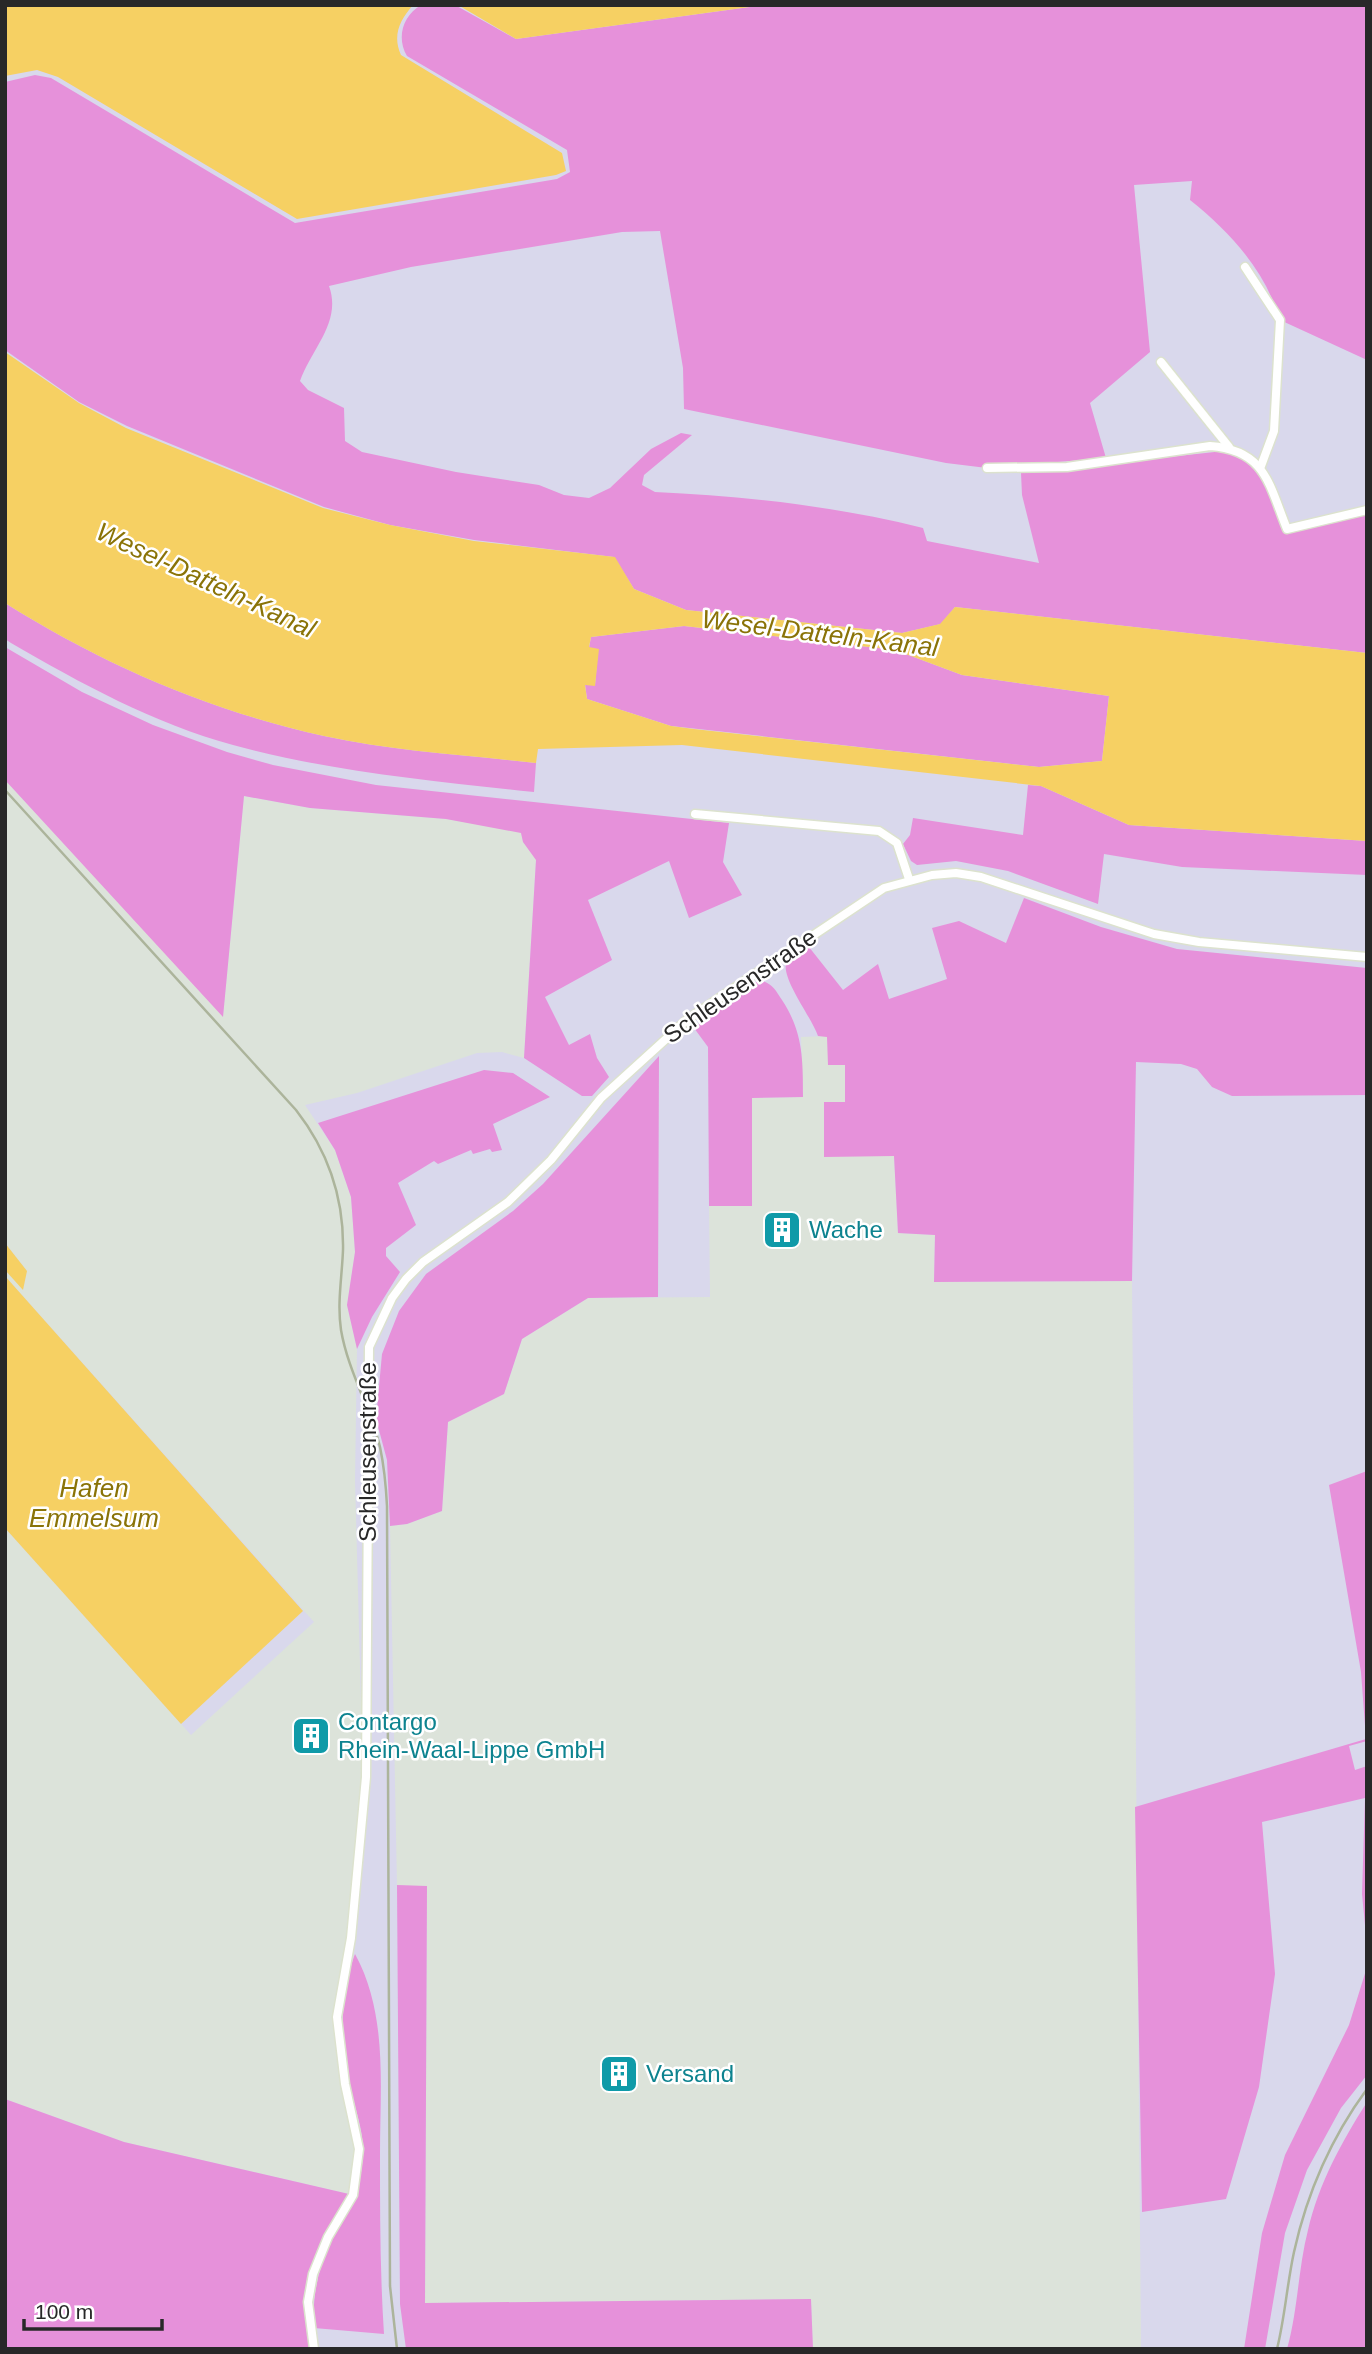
<svg xmlns="http://www.w3.org/2000/svg" width="1372" height="2354" viewBox="0 0 1372 2354" font-family="Arial,sans-serif">
<style>
.industrial{fill:#dce3da}
.green{fill:#e691da}
.water{fill:#f6d063;fill-rule:evenodd}
.lines{fill:none;stroke-linecap:round;stroke-linejoin:round}
.minor-casing{stroke:#dce2ce;stroke-width:11}
.minor{stroke:#fff;stroke-width:8}
.rail{stroke:#acb49b;stroke-width:2.5}
.labels{text-anchor:middle;stroke-width:5;stroke-linejoin:round;paint-order:stroke}
.street-label{font-size:24px;fill:#282828;stroke:#fff}
.culture-label{font-size:24px;fill:#0d838f;stroke:#fff;text-anchor:start}
.water-label{font-size:26px;font-style:italic;fill:#8a7307;stroke:#fff}
</style>
<rect width="100%" height="100%" fill="#d9d8ec"/>
<g class="industrial">
<polygon points="5,780 223,1016 244,796 310,808 446,819 513,829 521,833 523,842 536,859 524,1058 502,1052 477,1053 357,1093 305,1105 335,1150 351,1197 355,1252 347,1305 357,1349 355,1480 363,1777 348,1930 334,2017 355,2148 349,2194 124,2142 5,2099 5,1528 191,1735 314,1622 5,1276 5,1270 23,1289 27,1271 5,1243"/>
<polygon points="827,1036 845,1064 846,1102 825,1102 894,1156 898,1233 935,1235 934,1282 1132,1281 1141,2349 813,2349 811,2299 425,2303 427,1887 397,1885 390,1526 407,1524 442,1511 448,1422 504,1394 522,1339 588,1298 710,1297 709,1206 752,1206 752,1098 803,1097 801,1037"/>
</g>
<g class="green">
<path d="M421 5H455L516 39 764 5H1367V360L1280 320C1265 270 1230 232 1190 200L1192 181 1134 185 1150 352 1090 403 1106 458 987 468 946 463 684 409 683 368 660 231 622 232 411 267 329 286C342 322 312 348 300 381L308 390 344 408 345 441 362 452 456 472 539 485 564 495 589 498 610 488 651 449 681 433 692 435 644 475 642 485 655 492C745 496 835 506 923 528L927 541 1039 563 1022 495 1021 473 1224 451C1263 462 1272 498 1284 533L1367 514V653L955 607 941 624 902 633 686 610 634 589 614 557 474 540 390 525 324 507 127 426 79 402 5 350V82L35 75 51 78 295 223 557 179 570 172 567 150 407 56C396 37 403 16 421 5Z"/>
<path d="M5 603C104 665 210 711 324 736 393 751 466 755 536 763L534 792C433 781 332 772 233 745 155 724 80 683 11 643L5 639Z"/>
<polygon points="684,626 895,650 962,675 1109,696 1102,761 1039,767 671,726 587,699 585,684 595,685 598,650 589,648 591,637"/>
<polygon points="5,647 82,692 153,725 227,752 273,765 376,785 729,823 723,862 742,895 689,918 669,861 588,900 612,960 545,997 569,1045 590,1034 597,1058 609,1077 592,1096 582,1096 524,1058 536,860 523,842 521,833 446,819 310,808 244,796 223,1017 5,780"/>
<polygon points="1028,785 1041,786 1129,825 1367,841 1367,875 1182,867 1104,854 1098,904 1008,871 956,861 917,865 911,861 903,844 910,835 913,818 1023,835"/>
<path d="M1024 898 1101 927 1177 949 1367 968V1095L1232 1096 1212 1087 1197 1069 1181 1064 1136 1062 1132 1281 934 1282 935 1235 898 1233 894 1156 824 1157V1102H845V1065H828L827 1037 818 1036C811 1016 782 980 786 963L809 947 843 990 878 964 889 999 947 979 932 928 959 921 1006 943Z"/>
<path d="M762 981C773 984 776 991 782 1000 803 1032 803 1059 803 1097L752 1098V1206H709L708 1047 694 1028 753 983Z"/>
<polygon points="659,1056 658,1297 588,1298 522,1339 504,1394 448,1422 442,1511 407,1524 390,1526 387,1460 376,1419 382,1354 399,1311 426,1274 513,1211 543,1184"/>
<polygon points="484,1070 513,1073 550,1097 493,1124 502,1150 492,1152 490,1149 473,1154 471,1150 438,1164 434,1161 398,1183 416,1225 386,1248 386,1256 400,1272 372,1317 357,1349 347,1305 355,1252 351,1197 335,1150 318,1123"/>
<polygon points="1367,1471 1367,1741 1349,1746 1355,1770 1367,1766 1367,1946 1362,1894 1365,1798 1262,1822 1275,1974 1259,2087 1226,2199 1142,2212 1135,1807 1366,1739 1361,1672 1329,1485"/>
<polygon points="397,1885 427,1886 425,2303 811,2299 813,2349 406,2349 400,2304"/>
<path d="M355 1954C388 2014 380 2086 380 2153 380 2213 380 2273 384 2334L314 2328C312 2296 318 2269 331 2240 348 2203 362 2195 363 2150 363 2129 355 2108 350 2087 340 2045 339 1996 355 1954Z"/>
<polygon points="1367,1967 1367,2075 1341,2108 1307,2170 1285,2233 1265,2349 1244,2349 1262,2233 1285,2155 1349,2025"/>
<path d="M5 2099 124 2142 349 2194C319 2244 297 2289 310 2349H5Z"/>
<path d="M1367 2102V2349H1287C1298 2310 1298 2269 1308 2230 1319 2183 1341 2143 1367 2102Z"/>
</g>
<g class="water">
<path d="M5 5H413C400 20 392 35 401 55L562 153 566 171 556 175 297 219 58 77 37 70 5 76Z"/>
<polygon points="458,5 764,5 516,39"/>
<path d="M5 352 79 403 126 428 323 508 390 525 474 541 615 557 634 589 686 610 902 633 940 624 955 607 1367 653V841L1129 825 1041 786 682 745 538 749 536 763C466 755 393 751 324 736 210 711 104 665 5 603ZM684 626 895 650 962 675 1109 696 1102 761 1039 767 694 729 671 726 587 699 585 685 595 686 599 649 589 647 591 637Z"/>
<polygon points="5,1243 27,1271 23,1290 5,1270"/>
<polygon points="5,1276 303,1611 181,1724 5,1528"/>
</g>
<g class="lines">
<defs>
<g id="minor">
<polyline points="1245,267 1280,320 1274,431 1261,466"/>
<polyline points="1161,362 1229,447"/>
<path d="M987 468 1067 467 1210 446C1266 450 1269 485 1287 529L1367 510"/>
<polyline points="695,814 879,831 897,843 909,879"/>
<polyline points="314,2349 308,2302 313,2274 328,2237 353,2195 359,2149 345,2084 337,2017 351,1938 366,1777 369,1347 392,1298 406,1279 423,1262 508,1202 551,1160 601,1098 688,1019 884,888 932,875 956,873 981,877 1154,934 1199,942 1367,957"/>
</g>
</defs>
<use href="#minor" class="minor-casing"/>
<use href="#minor" class="minor"/>
<g class="rail">
<path d="M5 790 296 1110C328 1151 344 1198 343 1250 342 1277 337 1303 341 1330 348 1371 370 1407 380 1447 384 1466 386 1486 387 1506L390 2286 397 2349"/>
<path d="M1277 2349C1285 2317 1287 2284 1294 2252 1307 2193 1331 2138 1367 2089"/>
</g>
</g>
<defs>
<symbol id="building-square" viewBox="-11 -11 22 22"><rect x="-9" y="-9" width="18" height="18" rx="4" fill="#0f9aa8" stroke="#fff"/><path d="M-4-6H4V6H1V3H-1V6H-4ZM-2.5-4.3h1.7v1.8h-1.7ZM.8-4.3h1.7v1.8H.8ZM-2.5-1h1.7V.8h-1.7ZM.8-1h1.7V.8H.8Z" fill="#fff"/></symbol>
</defs>
<g fill-rule="evenodd">
<use href="#building-square" x="760" y="1208" width="44" height="44"/>
<use href="#building-square" x="289" y="1714" width="44" height="44"/>
<use href="#building-square" x="597" y="2052" width="44" height="44"/>
</g>
<g class="labels">
<g class="street-label">
<text transform="translate(740 986) rotate(-35)" y="8">Schleusenstraße</text>
<text transform="translate(368 1452) rotate(-90)" y="8">Schleusenstraße</text>
</g>
<g class="culture-label">
<text x="809" y="1238">Wache</text>
<text x="338" y="1730">Contargo<tspan x="338" dy="28">Rhein-Waal-Lippe GmbH</tspan></text>
<text x="646" y="2082">Versand</text>
</g>
<g class="water-label">
<text transform="translate(206 580) rotate(25)" y="9">Wesel-Datteln-Kanal</text>
<text transform="translate(820 633) rotate(7)" y="9">Wesel-Datteln-Kanal</text>
<text x="94" y="1497">Hafen<tspan x="94" dy="30">Emmelsum</tspan></text>
</g>
</g>
<rect width="1372" height="2354" fill="none" stroke="#282828" stroke-width="14"/>
<path d="M24 2319v10h138v-10" fill="none" stroke="#282828" stroke-width="3.5"/>
<text x="35" y="2319" font-size="21" fill="#282828" stroke="#ffffff" stroke-width="5" paint-order="stroke">100 m</text>
</svg>
